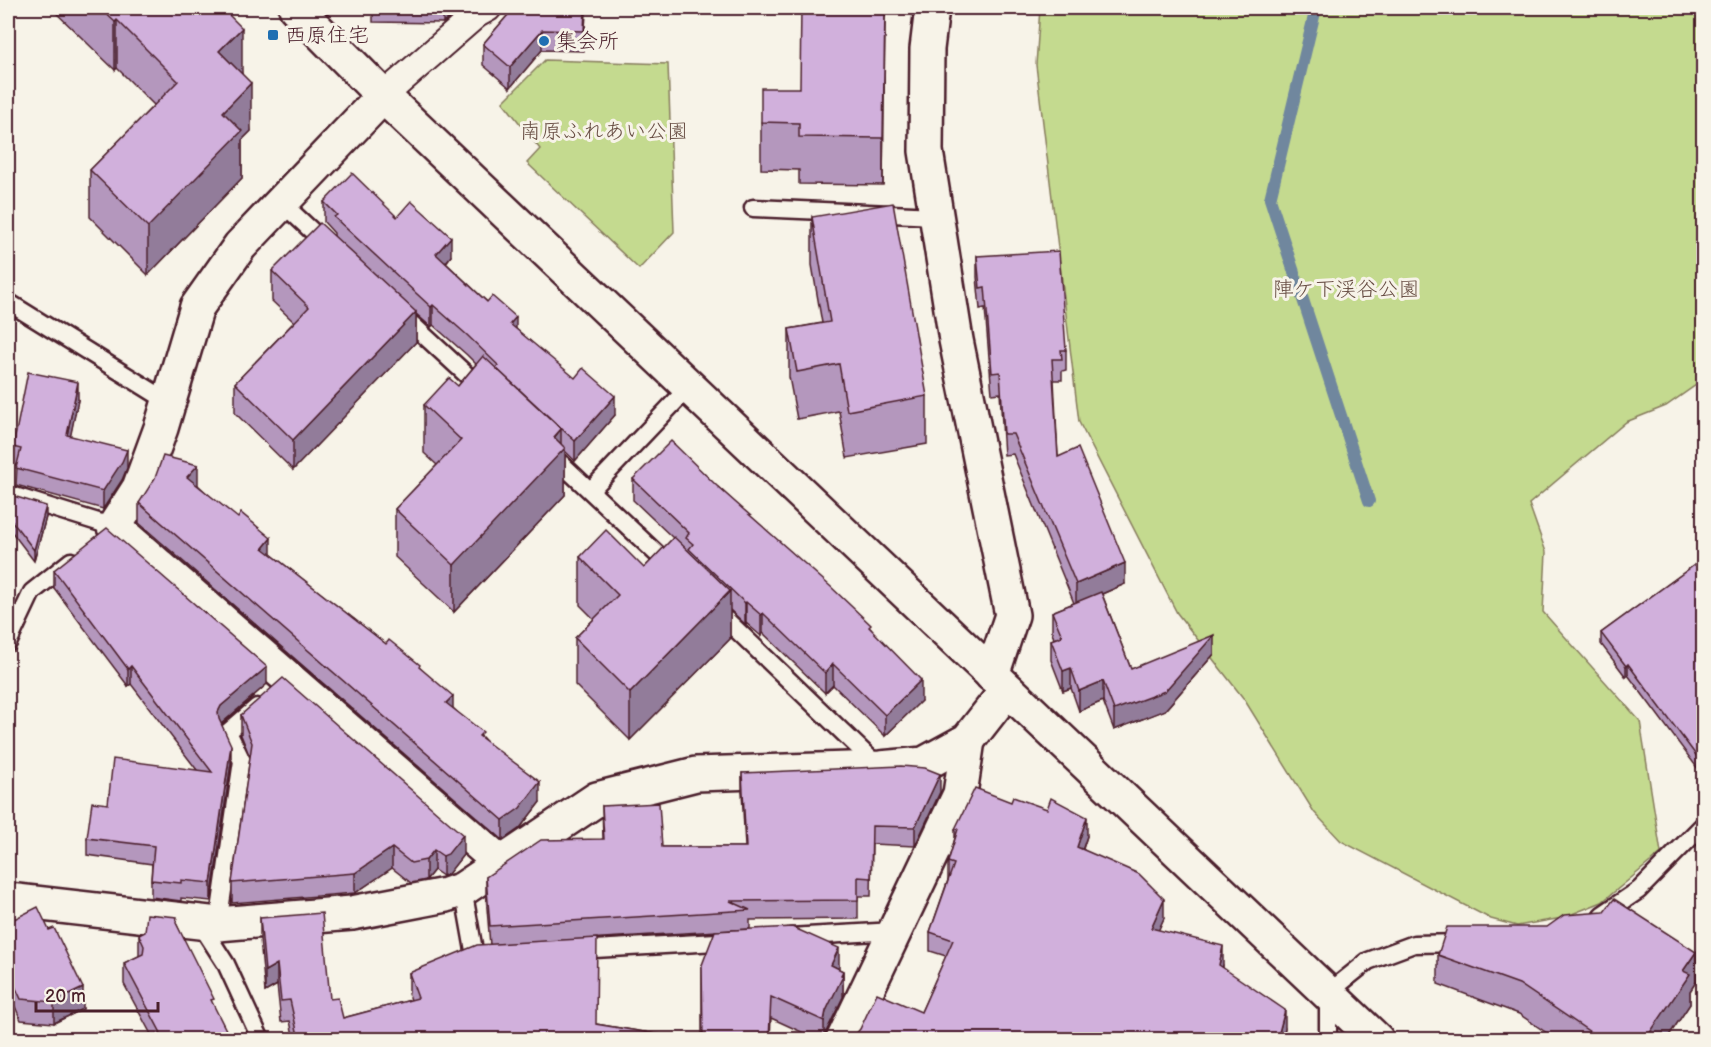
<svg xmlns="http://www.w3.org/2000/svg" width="1711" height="1047" viewBox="0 0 1711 1047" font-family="'Balsamiq Sans','Klee One',sans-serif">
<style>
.green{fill:#c4da8f;stroke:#877c5d;stroke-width:1.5}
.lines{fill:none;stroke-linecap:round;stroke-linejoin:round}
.stream{stroke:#70879e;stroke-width:12}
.service-casing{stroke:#4a1f2b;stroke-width:21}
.pedestrian-casing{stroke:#4a1f2b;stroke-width:30}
.minor-casing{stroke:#4a1f2b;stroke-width:38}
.tertiary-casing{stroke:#4a1f2b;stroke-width:38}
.service{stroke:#f7f3e8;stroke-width:16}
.pedestrian{stroke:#f7f3e8;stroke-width:26}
.minor{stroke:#f7f3e8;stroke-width:33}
.tertiary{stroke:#f7f3e8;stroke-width:33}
.wall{fill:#b497bd;stroke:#4a1f2b;stroke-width:1.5}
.shaded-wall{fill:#927b9a;stroke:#4a1f2b;stroke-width:1.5}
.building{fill:#d1b0dc;stroke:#4a1f2b;stroke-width:1.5}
.poi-dot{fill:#1f6fb2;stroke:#f7f3e8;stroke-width:2}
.labels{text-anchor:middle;stroke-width:6;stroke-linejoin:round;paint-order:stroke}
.poi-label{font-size:21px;fill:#4a1f2b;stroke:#f7f3e8;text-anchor:start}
.park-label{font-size:21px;fill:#684e44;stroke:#f7f3e8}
</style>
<rect width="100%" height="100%" fill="#f7f3e8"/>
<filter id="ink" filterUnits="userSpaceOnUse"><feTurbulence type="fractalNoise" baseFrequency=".0167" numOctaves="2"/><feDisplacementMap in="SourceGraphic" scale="12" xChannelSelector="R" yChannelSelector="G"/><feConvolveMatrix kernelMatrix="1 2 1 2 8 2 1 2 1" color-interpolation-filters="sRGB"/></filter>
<g filter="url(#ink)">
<g class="green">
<polygon points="1040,8 1703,8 1703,380 1666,406 1626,422 1529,504 1546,552 1543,612 1640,721 1661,853 1602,902 1562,918 1517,926 1491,919 1341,841 1314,812 1244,699 1177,613 1079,422 1036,65"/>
<polygon points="545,60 668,64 674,232 639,269 527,163 540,149 503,102"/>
</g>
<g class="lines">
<polyline class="stream" points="1316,8 1270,199 1369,501"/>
<defs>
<g id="service">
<polyline points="282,203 327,245"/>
<polyline points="753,208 936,216"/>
<polyline points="8,302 169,402"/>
<polyline points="401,314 483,390"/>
<polyline points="548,451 673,569"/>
<polyline points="591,490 689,387"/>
<polyline points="8,494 114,527"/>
<polyline points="716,610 879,767"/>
<polyline points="8,643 32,592 71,561"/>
<polyline points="463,889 475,956 488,955"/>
<polyline points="1602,915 1639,890 1704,824"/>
<polyline points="199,922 226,964 261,1040"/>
<polyline points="218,924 242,761 228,732 257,707"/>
<polyline points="789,937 895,931"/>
<polyline points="577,950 734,941"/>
<polyline points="1328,1040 1328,993 1368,961 1414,944 1462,943"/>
</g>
<polyline id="pedestrian" points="383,96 477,14 488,8"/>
<g id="minor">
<polyline points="932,8 927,49 926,151 956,340 1012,615 992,675"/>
<polyline points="383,96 240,246 197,307 161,428 139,488 114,527 502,864"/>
<polyline points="8,900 218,924 352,913 446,895 463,889 597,799 696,774 880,768 924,764 968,740 1007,690"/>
<polyline points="843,1040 960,794 968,740"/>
</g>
<polyline id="tertiary" points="296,8 383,96 1377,1040"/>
</defs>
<use href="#service" class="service-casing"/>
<use href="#pedestrian" class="pedestrian-casing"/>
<use href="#minor" class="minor-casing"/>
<use href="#tertiary" class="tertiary-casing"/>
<use href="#service" class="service"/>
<use href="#pedestrian" class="pedestrian"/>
<use href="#minor" class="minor"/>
<use href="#tertiary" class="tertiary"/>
</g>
<g class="wall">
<polygon points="51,8 222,8 242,74 251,131 242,140 242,178 148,275 90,217 90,170 154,105 117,68 115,70"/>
<polygon points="373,8 454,8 454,14 443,23 373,22"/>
<polygon points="514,8 586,8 584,51 542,50 510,88 483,65 483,44"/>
<polygon points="885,8 883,185 799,184 799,170 761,169 761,122 800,88"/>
<polygon points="324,202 397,217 451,256 446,263 516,329 615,415 575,461 565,451 565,495 454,612 395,557 395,509 437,465 424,453 424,405 458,386 476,364 467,355 433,325 431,327 416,314 416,342 293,470 235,413 235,383 294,322 272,301 272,271 334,236 334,233 324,222"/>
<polygon points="812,217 927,396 927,444 847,458 839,411 797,419 789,377 789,329 822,323 812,265"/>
<polygon points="977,256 1066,350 1066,370 1062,371 1062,380 1054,380 1058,457 1125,584 1102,594 1131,669 1214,654 1165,710 1114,730 1103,701 1079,711 1071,688 1063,691 1051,660 1051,640 1054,639 1052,632 1052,612 1074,603 1013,454 1004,455 1000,393 992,394 985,308 980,309 977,277"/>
<polygon points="78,400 70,436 127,468 122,480 103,509 16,485 17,465 13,465 13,447"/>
<polygon points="633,479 718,487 871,629 921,701 885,736 833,685 825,693 763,633 761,636 746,623 745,624 730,610 730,639 630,740 575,685 575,638 594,619 580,605 580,557 644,568 673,538 633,500"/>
<polygon points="198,485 271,554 386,644 420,668 453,708 483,738 540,802 520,828 503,840 139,523 139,503"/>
<polygon points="8,506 46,517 34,561 8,527"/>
<polygon points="1704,558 1704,777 1628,675 1626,677 1601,644 1601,633"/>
<polygon points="54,570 267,684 221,724 231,763 211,901 181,898 181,901 151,897 151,880 152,864 87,855 87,838 108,804 197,770 131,684 128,686 54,588"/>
<polygon points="241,715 463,855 448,874 443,876 434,870 426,880 411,883 392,868 355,893 232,903 232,883 250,757 241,735"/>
<polygon points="742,773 940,792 915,846 872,844 871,896 858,896 858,919 750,920 750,929 490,945 486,896 486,877 603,839 602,806 662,847 745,847 742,792"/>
<polygon points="955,829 1087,836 1083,849 1164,918 1158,930 1223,965 1223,968 1285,1028 1282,1040 854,1040 854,1036 921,1012 946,956 930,951 930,932 948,880 948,862 955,838"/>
<polygon points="260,918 330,999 343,1018 411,1000 409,994 409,973 596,1024 692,1040 294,1040 290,1021 281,1022 277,985 265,992 260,939"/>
<polygon points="8,922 83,1009 54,1023 21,1020 8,991"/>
<polygon points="177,925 214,1007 227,1040 152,1040 153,1038 124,984 124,963 139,956 139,935"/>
<polygon points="1438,955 1696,982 1690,991 1690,1004 1666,1040 1557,1040 1519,1014 1438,984"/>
<polygon points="702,965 839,969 843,971 843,997 826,1032 825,1040 819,1040 771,1018 770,1040 702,1040"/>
</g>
<g class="shaded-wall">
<polygon points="443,8 454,8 454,14 443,23"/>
<polygon points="585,8 586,8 584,51 584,31"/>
<polygon points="885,8 883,185 883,138"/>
<polygon points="117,20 117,68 115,70 115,22"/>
<polygon points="242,28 242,75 219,51"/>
<polygon points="542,30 542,50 510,88 510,67"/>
<polygon points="251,83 251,131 242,140 242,178 148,275 148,227 223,112"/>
<polygon points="451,237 451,256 436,274 436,254"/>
<polygon points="433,305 433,325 431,327 431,307"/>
<polygon points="416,312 416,342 293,470 293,440"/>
<polygon points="516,317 516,337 510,324"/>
<polygon points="78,382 78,400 67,453 67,435"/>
<polygon points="615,396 615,415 575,461 575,441"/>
<polygon points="561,429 561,452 565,448 565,495 454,612 454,565"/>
<polygon points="127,450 127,468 122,480 103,509 103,491"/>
<polygon points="198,465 198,485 187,497 187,477"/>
<polygon points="46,506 46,517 34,561 34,550"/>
<polygon points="271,538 271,558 263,548"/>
<polygon points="1125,563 1125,584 1076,605 1076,584"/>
<polygon points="730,591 730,639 630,740 630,693"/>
<polygon points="746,602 746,623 745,624 745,603"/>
<polygon points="763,613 763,633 761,636 761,615"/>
<polygon points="1214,635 1214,654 1165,710 1114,730 1114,710"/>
<polygon points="833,664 833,685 825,693 825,673"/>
<polygon points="1628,664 1628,675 1626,677 1626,666"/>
<polygon points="131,666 131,684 128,686 128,669"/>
<polygon points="267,667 267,684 221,724 218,729 218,712 221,706"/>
<polygon points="1071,668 1071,688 1063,691 1063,671"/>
<polygon points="921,680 921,701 885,736 885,715"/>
<polygon points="1103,681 1103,701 1079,711 1079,691"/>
<polygon points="453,696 453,716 446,703"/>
<polygon points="231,745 231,763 211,901 211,883"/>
<polygon points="940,774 940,792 915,846 915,827"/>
<polygon points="540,782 540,802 520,828 503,840 503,820"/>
<polygon points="1087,817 1087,836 1077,865 1077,847"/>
<polygon points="463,835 463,855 448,874 443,876 443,856"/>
<polygon points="392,848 392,868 355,893 355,873"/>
<polygon points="434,850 434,870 426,880 426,860"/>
<polygon points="1164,899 1164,918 1151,947 1151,928"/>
<polygon points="1223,946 1223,965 1219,984 1219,965"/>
<polygon points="839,948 839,969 831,965"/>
<polygon points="1696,952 1696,982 1690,991 1690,1004 1666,1040 1645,1040 1683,971"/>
<polygon points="277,964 277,985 265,992 265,971"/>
<polygon points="843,971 843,997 826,1032 824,1040 824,1021 826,1011"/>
<polygon points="83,988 83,1009 54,1023 54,1002"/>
<polygon points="1285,1010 1285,1028 1282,1040 1277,1040"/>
<polygon points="227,1032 227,1040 213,1040 213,1039"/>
</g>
<g class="building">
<polygon points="100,8 222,8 242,28 219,51 251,83 223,112 242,131 148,227 90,170 178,81 117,20 115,22"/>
<polygon points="514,8 585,8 584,31 542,30 510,67 483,44"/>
<polygon points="801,8 885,8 883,138 799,137 799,123 761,122 761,88 800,88"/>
<polygon points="352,173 397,217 411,201 451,237 436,254 487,302 492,296 516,317 510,324 575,378 583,368 615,396 575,441 496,368 498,365 467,335 433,305 431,307 334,217 337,215 324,202"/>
<polygon points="893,203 927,396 847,411 839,364 797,372 789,329 830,322 812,217"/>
<polygon points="320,223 416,312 293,440 235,383 309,307 272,271"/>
<polygon points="1059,251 1066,350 1061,350 1062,359 1052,359 1058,457 1078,448 1125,563 1076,584 1013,434 1004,434 1000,372 992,373 985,287 980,288 977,256"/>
<polygon points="483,356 561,429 554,437 565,448 454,565 395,509 461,440 424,405 449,378 458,386"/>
<polygon points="28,372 78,382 67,435 127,450 122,462 103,491 16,468 21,449 13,447"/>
<polygon points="671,441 718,487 830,586 871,625 869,627 921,680 885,715 833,664 825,673 763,613 761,615 746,602 745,603 689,549 693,544 686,538 689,533 633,479"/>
<polygon points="163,456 198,465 187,477 238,518 241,513 271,538 263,548 386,644 389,640 420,665 419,667 453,696 446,703 483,732 479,736 540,782 520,808 503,820 139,503 155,478"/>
<polygon points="10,495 46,506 34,550 8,516 8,506"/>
<polygon points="107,528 267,667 221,706 218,712 219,719 231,745 211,883 181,880 181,883 151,880 154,846 87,838 92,802 108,804 113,759 212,772 131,666 128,669 54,570"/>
<polygon points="606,530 644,568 674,537 730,591 630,693 575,638 618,595 580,557"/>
<polygon points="1704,558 1704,766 1628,664 1626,666 1601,633"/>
<polygon points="1101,592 1131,669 1214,635 1165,691 1114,710 1103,681 1079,691 1071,668 1063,671 1051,640 1062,636 1052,612"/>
<polygon points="283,678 463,835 448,854 443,856 434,850 426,860 411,863 392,848 355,873 232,883 252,743 241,715"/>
<polygon points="901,766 925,768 940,774 915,827 872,826 871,878 858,877 858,900 730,901 750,910 490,926 486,877 541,840 604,839 602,806 659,803 662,847 746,847 742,773"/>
<polygon points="975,788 1011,802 1013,797 1047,809 1051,798 1087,817 1077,847 1139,874 1164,899 1151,928 1223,946 1219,965 1285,1010 1277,1040 861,1040 854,1036 860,1029 877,993 921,1012 953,940 930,932 954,864 948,862 958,829 955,829"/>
<polygon points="1614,899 1696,952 1683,971 1690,974 1645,1040 1602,1040 1519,984 1438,955 1447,927 1547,927 1564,915 1604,912"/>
<polygon points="38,907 49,930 54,928 83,988 54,1002 21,999 8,971 8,922"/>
<polygon points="322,913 330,999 338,998 343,1018 418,998 409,973 477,945 597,938 596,1024 692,1040 299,1040 290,1000 281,1001 277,964 265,971 260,918"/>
<polygon points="147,914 177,917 176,923 214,999 211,1000 227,1032 213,1039 214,1040 153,1040 152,1038 161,1033 124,963 143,954 144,946 139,935 145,932"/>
<polygon points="792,927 839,948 831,965 843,971 841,975 843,976 826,1011 824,1021 771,997 769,1040 703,1040 702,965 715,931"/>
<polygon points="8,1017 19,1040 8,1040"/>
</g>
</g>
<g class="poi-dot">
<rect x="267" y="29" width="12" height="12" rx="3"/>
<circle cx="544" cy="41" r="6"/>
</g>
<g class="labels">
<g class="poi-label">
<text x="285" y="42">西原住宅</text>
<text x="556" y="48">集会所</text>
</g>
<g class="park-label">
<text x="604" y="138">南原ふれあい公園</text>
<text x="1346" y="296">陣ケ下渓谷公園</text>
</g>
</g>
<rect width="1711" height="1047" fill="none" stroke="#f7f3e8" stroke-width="30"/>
<rect x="15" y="15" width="1681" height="1017" fill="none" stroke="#4a1f2b" stroke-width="2" filter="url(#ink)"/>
<path d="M36 1002v9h122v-9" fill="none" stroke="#4a1f2b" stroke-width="3"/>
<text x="45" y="1002" font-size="18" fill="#4a1f2b" stroke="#f7f3e8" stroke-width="4.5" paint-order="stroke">20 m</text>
</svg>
